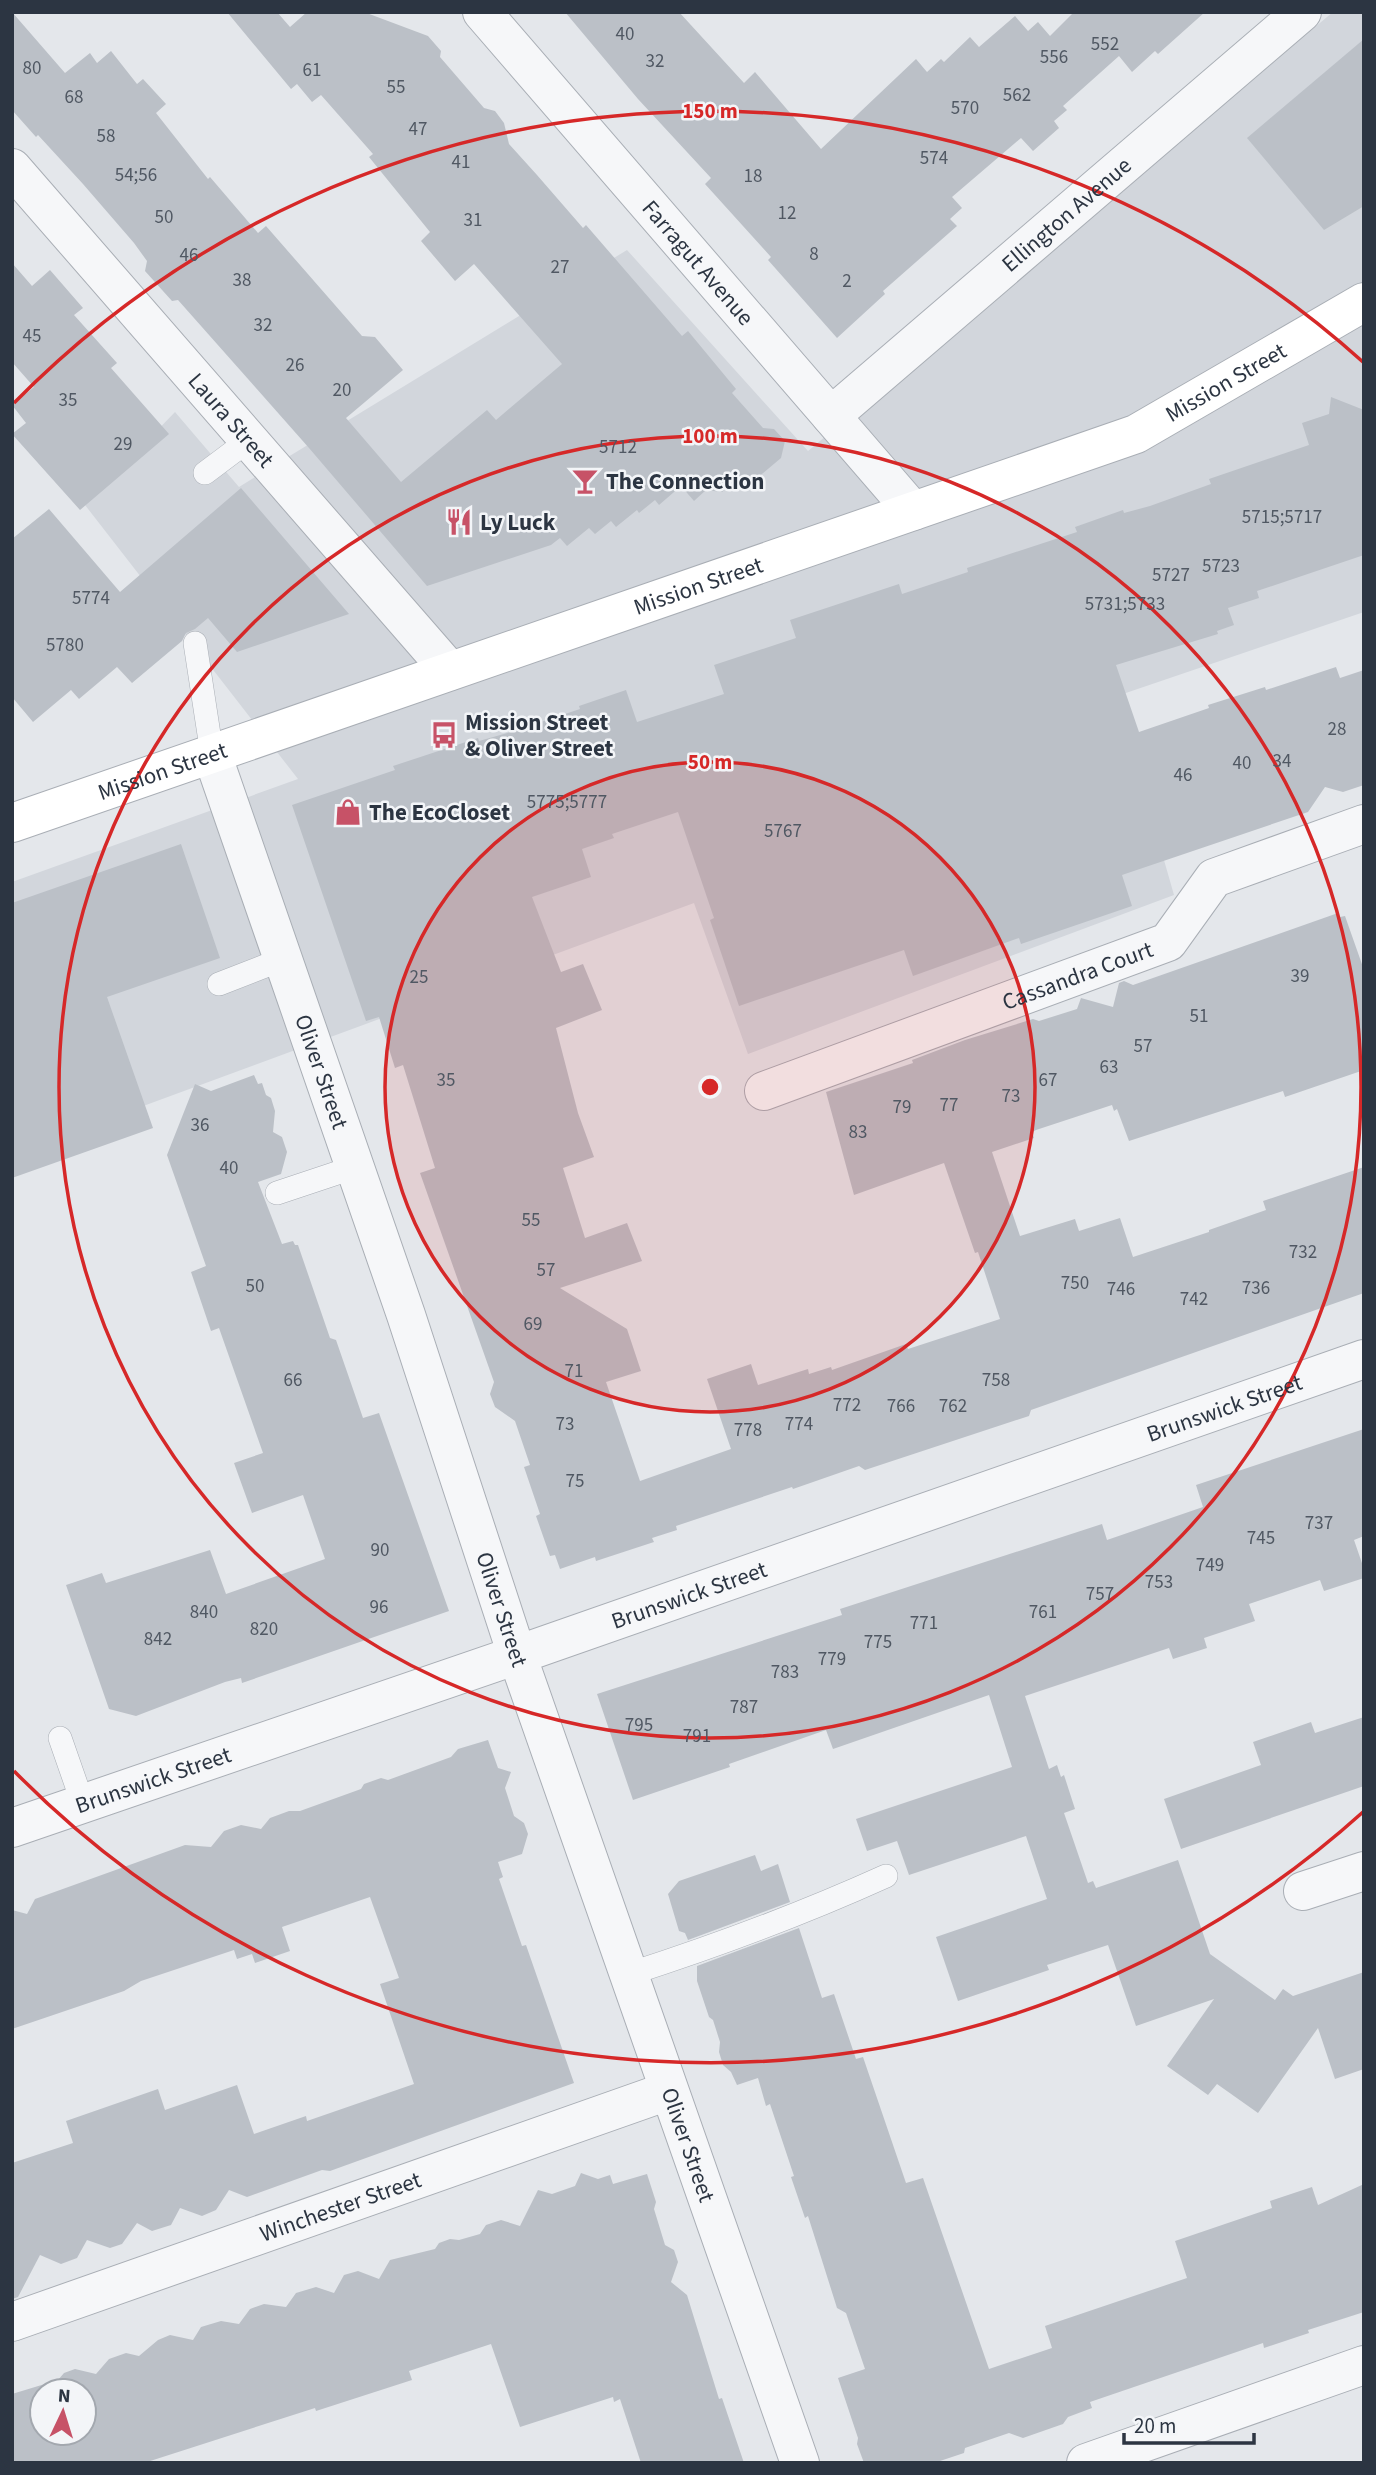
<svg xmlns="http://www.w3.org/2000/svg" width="1376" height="2475" viewBox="0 0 1376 2475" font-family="'Source Sans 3',sans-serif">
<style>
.built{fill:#d2d6dc}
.building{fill:#bbc0c7;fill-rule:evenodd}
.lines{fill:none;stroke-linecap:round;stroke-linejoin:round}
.service-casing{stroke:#a9aeb5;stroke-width:24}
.minor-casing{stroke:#a9aeb5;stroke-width:40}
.secondary-casing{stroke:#a9aeb5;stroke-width:40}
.service{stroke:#f6f7f9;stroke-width:23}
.minor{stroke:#f6f7f9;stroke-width:38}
.secondary{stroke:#fff;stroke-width:38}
.ring{fill:none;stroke:#d62828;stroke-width:3.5}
.labels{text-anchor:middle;stroke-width:5;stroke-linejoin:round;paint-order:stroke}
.number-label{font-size:19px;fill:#505863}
.street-label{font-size:23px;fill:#2c3542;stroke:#f3f5f8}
.poi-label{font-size:23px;font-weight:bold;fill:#2c3542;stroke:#f3f5f8;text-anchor:start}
.centre{fill:#d62828;stroke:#f3f5f8;stroke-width:3.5}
.ring-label{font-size:21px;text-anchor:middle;font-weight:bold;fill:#d62828;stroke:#f3f5f8;stroke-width:5;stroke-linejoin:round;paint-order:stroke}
</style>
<rect width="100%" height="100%" fill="#e4e7eb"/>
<polygon class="built" points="1333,12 1364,12 1364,612 1117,696 1174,895 748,1054 694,903 108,1119 12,1172 12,882 298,779 85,505 175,412 239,487 627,250 808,451"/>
<g class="building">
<polygon points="12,12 65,73 90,53 97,63 111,51 137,84 143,79 166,104 156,113 208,179 210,177 258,233 266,226 362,336 375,337 403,370 346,418 401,482 487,410 496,420 562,364 474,264 455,281 421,241 430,232 369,157 373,154 321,95 312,102 297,84 291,89 227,12 277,12 290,27 307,12 364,12 428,36 441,51 440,57 484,108 495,111 504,123 509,144 537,175 583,228 586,225 682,336 688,331 736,389 732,393 763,428 774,429 785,441 781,458 750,484 744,477 740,480 738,478 722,492 706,490 694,501 681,486 659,505 655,500 639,513 637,510 616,527 611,521 595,534 589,528 567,546 560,538 551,545 427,586 309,448 178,300 172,301 145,271 147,261 134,243 83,184 38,135 36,137 12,110"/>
<polygon points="565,12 679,12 744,83 755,72 821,149 916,59 927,72 941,59 944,62 970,37 979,47 1015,16 1028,31 1038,22 1050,36 1074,12 1205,12 1158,54 1155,51 1132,72 1119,56 1063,106 1067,110 1054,121 1059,128 1033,151 1021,138 952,197 962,208 950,219 957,226 883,291 885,294 837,338 768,260 771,257 705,184 711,178 638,99"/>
<polygon points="1364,39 1364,206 1324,230 1247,138"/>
<polygon points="12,263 32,286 50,270 83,308 74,315 117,363 111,368 169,434 80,510 12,434 26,423 12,405 34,387 12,362"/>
<polygon points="1331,397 1364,410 1364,555 1257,591 1259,598 1228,608 1234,625 1217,631 1218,634 1116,665 1139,732 1209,708 1208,705 1265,687 1266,690 1336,667 1340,678 1364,670 1364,785 1343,792 1325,787 1308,812 1122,875 1132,906 1021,944 1019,938 913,976 904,950 739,1006 710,920 714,918 678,812 612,834 614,838 582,849 591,877 532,897 561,972 583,964 602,1010 556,1028 578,1113 594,1157 563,1168 585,1238 627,1223 642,1261 560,1288 627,1329 641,1371 606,1382 640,1481 731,1449 707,1379 751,1364 758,1385 808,1369 809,1374 831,1367 832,1370 906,1344 908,1349 1000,1319 978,1252 975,1253 944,1163 854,1195 826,1092 913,1063 912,1060 965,1040 1033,1019 1039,1021 1077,1009 1081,998 1113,1007 1119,983 1124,981 1133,985 1338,913 1340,917 1345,916 1364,970 1364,1070 1285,1097 1283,1091 1129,1141 1117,1109 1114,1111 1112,1105 1036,1130 1032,1132 1034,1138 992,1152 1020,1236 1075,1219 1079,1231 1120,1218 1133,1257 1209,1232 1209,1230 1266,1210 1263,1201 1364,1167 1364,1293 1031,1410 1029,1416 865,1470 859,1466 793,1489 792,1487 676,1526 677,1530 652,1538 654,1542 596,1561 595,1557 560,1569 555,1555 550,1556 536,1516 540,1514 524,1467 530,1465 515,1421 495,1407 490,1394 494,1382 420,1173 435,1168 403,1065 395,1068 379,1017 366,1021 292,805 395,770 393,766 478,738 479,741 511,732 580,709 579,706 626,690 637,722 724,694 714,665 796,638 790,620 899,584 902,594 968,572 967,568 1077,532 1075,527 1123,510 1124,513 1150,506 1211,484 1209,479 1309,445 1302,423 1329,414"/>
<polygon points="241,488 349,614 237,652 208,618 195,629 186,633 182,641 132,683 117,667 79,699 71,690 33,722 12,697 12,539 49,509 120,592"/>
<polygon points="181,844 220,958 107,997 153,1128 12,1178 12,903"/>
<polygon points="254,1075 258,1084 262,1083 266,1095 271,1098 275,1111 273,1132 282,1137 287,1152 281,1174 258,1182 282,1244 293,1241 295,1245 298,1245 330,1338 336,1340 363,1418 379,1413 449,1611 242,1683 241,1678 225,1682 136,1716 109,1709 66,1585 102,1573 106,1583 210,1550 226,1594 325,1559 303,1495 252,1513 234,1463 263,1453 219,1328 211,1331 191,1272 206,1266 167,1155 195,1084 211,1091"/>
<polygon points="1364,1429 1364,1536 1354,1540 1364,1569 1364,1578 1324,1591 1320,1580 1249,1604 1255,1621 1204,1638 1207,1648 1173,1659 1169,1648 1025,1696 1049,1769 1057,1765 1061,1777 1064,1775 1075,1809 1064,1813 1088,1883 1093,1881 1096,1888 1178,1860 1210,1954 1275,2000 1283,1989 1293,1996 1364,1972 1364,2069 1335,2079 1318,2028 1258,2113 1217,2084 1208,2095 1167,2066 1214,1999 1136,2026 1108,1945 1047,1965 1049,1970 958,2001 936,1937 1047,1899 1026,1836 909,1875 897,1841 867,1851 856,1819 1012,1767 989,1695 833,1749 826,1730 729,1764 730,1767 633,1800 597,1694 842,1615 840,1609 1102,1524 1107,1540 1203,1507 1196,1485"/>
<polygon points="1364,1717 1364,1786 1181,1849 1164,1799 1261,1765 1253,1742 1311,1722 1315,1733"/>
<polygon points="488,1740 498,1768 511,1772 505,1788 514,1816 524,1823 528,1834 522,1854 498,1862 503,1877 499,1879 522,1946 526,1945 574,2083 330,2171 322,2170 247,2197 229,2190 216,2210 202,2216 180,2208 171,2225 152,2231 137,2223 122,2244 110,2248 87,2240 77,2258 61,2264 40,2255 18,2297 12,2299 12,2163 73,2143 66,2121 158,2089 165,2110 237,2085 254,2134 306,2116 307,2121 414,2084 380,1984 399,1978 370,1897 282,1927 290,1951 255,1963 252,1954 237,1959 234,1950 141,1981 124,1991 12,2029 12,1910 27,1914 35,1899 185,1845 211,1847 224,1831 241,1825 261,1829 270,1818 289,1811 300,1811 361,1789 364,1784 381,1778 388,1780 451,1757 458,1749"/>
<polygon points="755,1855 761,1871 778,1864 790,1902 688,1940 685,1933 679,1931 668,1894 679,1881"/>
<polygon points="799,1928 822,1998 834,1994 856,2059 863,2057 906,2183 923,2178 989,2369 1052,2348 1045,2326 1187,2278 1175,2241 1272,2208 1270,2201 1312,2187 1318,2205 1364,2184 1364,2312 1308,2330 1309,2333 1264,2348 1263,2343 1090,2402 1092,2408 1068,2417 1063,2424 1023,2438 1009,2433 965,2448 964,2453 934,2463 864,2463 857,2444 858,2438 838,2378 865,2369 846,2313 837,2308 808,2216 805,2218 791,2177 794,2176 770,2104 766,2106 758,2078 737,2085 731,2072 723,2065 719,2052 720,2042 713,2020 709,2017 697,1981 697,1966"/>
<path d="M581 2173 598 2179 610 2175 613 2184 647 2174 656 2202 654 2209 665 2245 674 2250 678 2262 671 2282 687 2295 719 2399 722 2398 744 2463H641L620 2399 614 2402 613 2397 520 2427 491 2344 409 2371 412 2380 316 2411 315 2408 144 2463H12V2394L58 2380 64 2373 75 2369 96 2374 109 2359 126 2353 139 2356 158 2340 170 2335 193 2340 201 2327 221 2321 239 2324 250 2309 264 2304 286 2307 296 2293 316 2287 334 2293 344 2275 358 2271 379 2279 390 2260 435 2249 439 2243 450 2239 459 2240 480 2234 486 2225 501 2220 520 2226 538 2190 552 2194 575 2186ZM42 2391H84V2433H42Z"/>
</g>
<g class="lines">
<defs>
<g id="service">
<polyline points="205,473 249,440"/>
<polyline points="195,643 212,754"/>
<polyline points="219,984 283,959"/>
<polyline points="277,1193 355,1167"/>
<polyline points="60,1738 83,1804"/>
<path d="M629 1974C716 1946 802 1914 886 1876"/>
</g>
<g id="minor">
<path id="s1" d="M482 12 913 511"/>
<path id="s2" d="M12 168 450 671"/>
<path id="s3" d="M831 416 1302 12"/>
<path id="s4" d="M212 754 406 1315 517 1655 800 2463"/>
<path id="s5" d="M764 1091 1168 942 1214 878 1364 824"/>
<path id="s6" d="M12 1828 517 1655 1364 1359"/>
<polyline points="1303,1891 1364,1871"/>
<path id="s7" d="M12 2322 668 2091"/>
<polyline points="1086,2463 1364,2365"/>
</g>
<g id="secondary">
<path id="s8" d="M12 823 1136 434 1364 302"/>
</g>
</defs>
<use href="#service" class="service-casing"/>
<use href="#minor" class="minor-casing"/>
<use href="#secondary" class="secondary-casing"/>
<use href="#service" class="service"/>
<use href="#minor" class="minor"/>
<use href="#secondary" class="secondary"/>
</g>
<circle cx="710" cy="1087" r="325" fill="#d62828" fill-opacity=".12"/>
<g class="ring">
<circle cx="710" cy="1087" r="325"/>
<circle cx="710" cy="1087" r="651"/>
<path d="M1363 1812A976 976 0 0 1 14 1771M14 403A976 976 0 0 1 1363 362"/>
</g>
<defs>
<symbol id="bar-bare" viewBox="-9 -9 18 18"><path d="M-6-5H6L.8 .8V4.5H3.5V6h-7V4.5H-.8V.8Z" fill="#c75267" stroke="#f3f5f8" stroke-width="2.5" paint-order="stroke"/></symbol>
<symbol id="restaurant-bare" viewBox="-9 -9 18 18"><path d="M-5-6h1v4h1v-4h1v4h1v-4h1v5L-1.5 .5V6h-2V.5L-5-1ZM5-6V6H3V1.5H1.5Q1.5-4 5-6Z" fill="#c75267" stroke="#f3f5f8" stroke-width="2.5" paint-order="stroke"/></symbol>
<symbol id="bus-bare" viewBox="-9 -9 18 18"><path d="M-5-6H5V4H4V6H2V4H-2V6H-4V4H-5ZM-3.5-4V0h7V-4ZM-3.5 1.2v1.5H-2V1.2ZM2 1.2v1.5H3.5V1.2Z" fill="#c75267" stroke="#f3f5f8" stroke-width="2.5" paint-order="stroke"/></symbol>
<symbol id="shop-bare" viewBox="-9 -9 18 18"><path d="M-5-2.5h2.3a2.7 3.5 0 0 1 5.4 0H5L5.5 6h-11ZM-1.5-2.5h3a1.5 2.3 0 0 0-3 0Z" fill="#c75267" stroke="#f3f5f8" stroke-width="2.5" paint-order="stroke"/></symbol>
</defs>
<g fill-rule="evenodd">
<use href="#bar-bare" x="566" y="462" width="38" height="38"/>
<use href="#restaurant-bare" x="440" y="503" width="38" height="38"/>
<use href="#bus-bare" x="425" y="716" width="38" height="38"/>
<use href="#shop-bare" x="329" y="793" width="38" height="38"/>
</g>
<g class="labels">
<g class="number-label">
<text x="625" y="40">40</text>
<text x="1105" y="50">552</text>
<text x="1054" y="63">556</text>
<text x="655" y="67">32</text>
<text x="32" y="74">80</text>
<text x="312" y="76">61</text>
<text x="396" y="93">55</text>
<text x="1017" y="101">562</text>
<text x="74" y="103">68</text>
<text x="965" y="114">570</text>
<text x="418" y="135">47</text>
<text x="106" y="142">58</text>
<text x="934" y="164">574</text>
<text x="461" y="168">41</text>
<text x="136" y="181">54;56</text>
<text x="753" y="182">18</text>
<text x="787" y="219">12</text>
<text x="164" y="223">50</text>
<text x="473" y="226">31</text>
<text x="814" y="260">8</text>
<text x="189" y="261">46</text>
<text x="560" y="273">27</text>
<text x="242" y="286">38</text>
<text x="847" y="287">2</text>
<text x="263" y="331">32</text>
<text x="32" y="342">45</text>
<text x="295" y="371">26</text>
<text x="342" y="396">20</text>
<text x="68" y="406">35</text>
<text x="123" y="450">29</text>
<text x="618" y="453">5712</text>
<text x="1282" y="523">5715;5717</text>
<text x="1221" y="572">5723</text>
<text x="1171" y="581">5727</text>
<text x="91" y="604">5774</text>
<text x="1125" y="610">5731;5733</text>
<text x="65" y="651">5780</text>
<text x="1337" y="735">28</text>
<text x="1282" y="767">34</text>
<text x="1242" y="769">40</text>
<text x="1183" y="781">46</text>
<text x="567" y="808">5775;5777</text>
<text x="783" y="837">5767</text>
<text x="1300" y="982">39</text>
<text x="419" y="983">25</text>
<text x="1199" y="1022">51</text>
<text x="1143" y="1052">57</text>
<text x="1109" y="1073">63</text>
<text x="446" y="1086">35</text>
<text x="1048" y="1086">67</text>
<text x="1011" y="1102">73</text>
<text x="949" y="1111">77</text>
<text x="902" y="1113">79</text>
<text x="200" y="1131">36</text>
<text x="858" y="1138">83</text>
<text x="229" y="1174">40</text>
<text x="531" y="1226">55</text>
<text x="1303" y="1258">732</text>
<text x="546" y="1276">57</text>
<text x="1075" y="1289">750</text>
<text x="255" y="1292">50</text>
<text x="1256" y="1294">736</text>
<text x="1121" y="1295">746</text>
<text x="1194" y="1305">742</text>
<text x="533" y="1330">69</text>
<text x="574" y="1377">71</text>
<text x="293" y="1386">66</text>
<text x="996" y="1386">758</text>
<text x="847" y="1411">772</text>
<text x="901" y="1412">766</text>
<text x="953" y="1412">762</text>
<text x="565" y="1430">73</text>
<text x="799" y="1430">774</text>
<text x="748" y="1436">778</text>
<text x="575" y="1487">75</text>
<text x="1319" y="1529">737</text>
<text x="1261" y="1544">745</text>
<text x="380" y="1556">90</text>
<text x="1210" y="1571">749</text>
<text x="1159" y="1588">753</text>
<text x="1100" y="1600">757</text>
<text x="379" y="1613">96</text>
<text x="204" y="1618">840</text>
<text x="1043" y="1618">761</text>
<text x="924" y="1629">771</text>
<text x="264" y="1635">820</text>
<text x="158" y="1645">842</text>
<text x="878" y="1648">775</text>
<text x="832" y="1665">779</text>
<text x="785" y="1678">783</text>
<text x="744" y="1713">787</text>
<text x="639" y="1731">795</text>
<text x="697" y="1742">791</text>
</g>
<g class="street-label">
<text dy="8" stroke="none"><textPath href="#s3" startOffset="310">Ellington Avenue</textPath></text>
<text dy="8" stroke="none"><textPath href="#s1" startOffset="331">Farragut Avenue</textPath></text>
<text dy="8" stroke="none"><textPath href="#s8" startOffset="1293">Mission Street</textPath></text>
<text dy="8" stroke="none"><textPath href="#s2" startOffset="334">Laura Street</textPath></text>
<text dy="8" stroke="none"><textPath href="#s8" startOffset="726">Mission Street</textPath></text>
<text dy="8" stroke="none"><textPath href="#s8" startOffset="159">Mission Street</textPath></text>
<text dy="8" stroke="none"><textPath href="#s5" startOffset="334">Cassandra Court</textPath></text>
<text dy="8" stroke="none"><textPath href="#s4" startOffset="336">Oliver Street</textPath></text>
<text dy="8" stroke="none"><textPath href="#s6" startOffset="1283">Brunswick Street</textPath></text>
<text dy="8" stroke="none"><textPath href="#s6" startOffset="716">Brunswick Street</textPath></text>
<text dy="8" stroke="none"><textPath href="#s4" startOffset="903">Oliver Street</textPath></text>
<text dy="8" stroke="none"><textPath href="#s6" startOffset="149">Brunswick Street</textPath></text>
<text dy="8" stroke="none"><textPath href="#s4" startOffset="1470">Oliver Street</textPath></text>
<text dy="8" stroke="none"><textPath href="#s7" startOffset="348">Winchester Street</textPath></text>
</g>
<g class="poi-label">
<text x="606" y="489">The Connection</text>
<text x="480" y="530">Ly Luck</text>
<text x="465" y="730">Mission Street<tspan x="465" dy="26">&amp; Oliver Street</tspan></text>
<text x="369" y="820">The EcoCloset</text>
</g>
</g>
<circle cx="710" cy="1087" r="10" class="centre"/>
<g class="ring-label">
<text x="710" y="118">150 m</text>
<text x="710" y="443">100 m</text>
<text x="710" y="769">50 m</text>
</g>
<rect width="1376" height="2475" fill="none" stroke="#2c3542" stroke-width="28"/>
<g transform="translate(63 2412) rotate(4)"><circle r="33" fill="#f3f5f8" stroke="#a3a8af" stroke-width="2"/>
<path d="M0-5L12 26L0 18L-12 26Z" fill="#c75267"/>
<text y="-10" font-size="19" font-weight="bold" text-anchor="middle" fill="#2c3542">N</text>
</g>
<path d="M1124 2433v10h130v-10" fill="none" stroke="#2c3542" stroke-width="3.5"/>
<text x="1134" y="2433" font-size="21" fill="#2c3542" stroke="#f3f5f8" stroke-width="5" paint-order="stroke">20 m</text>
</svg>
